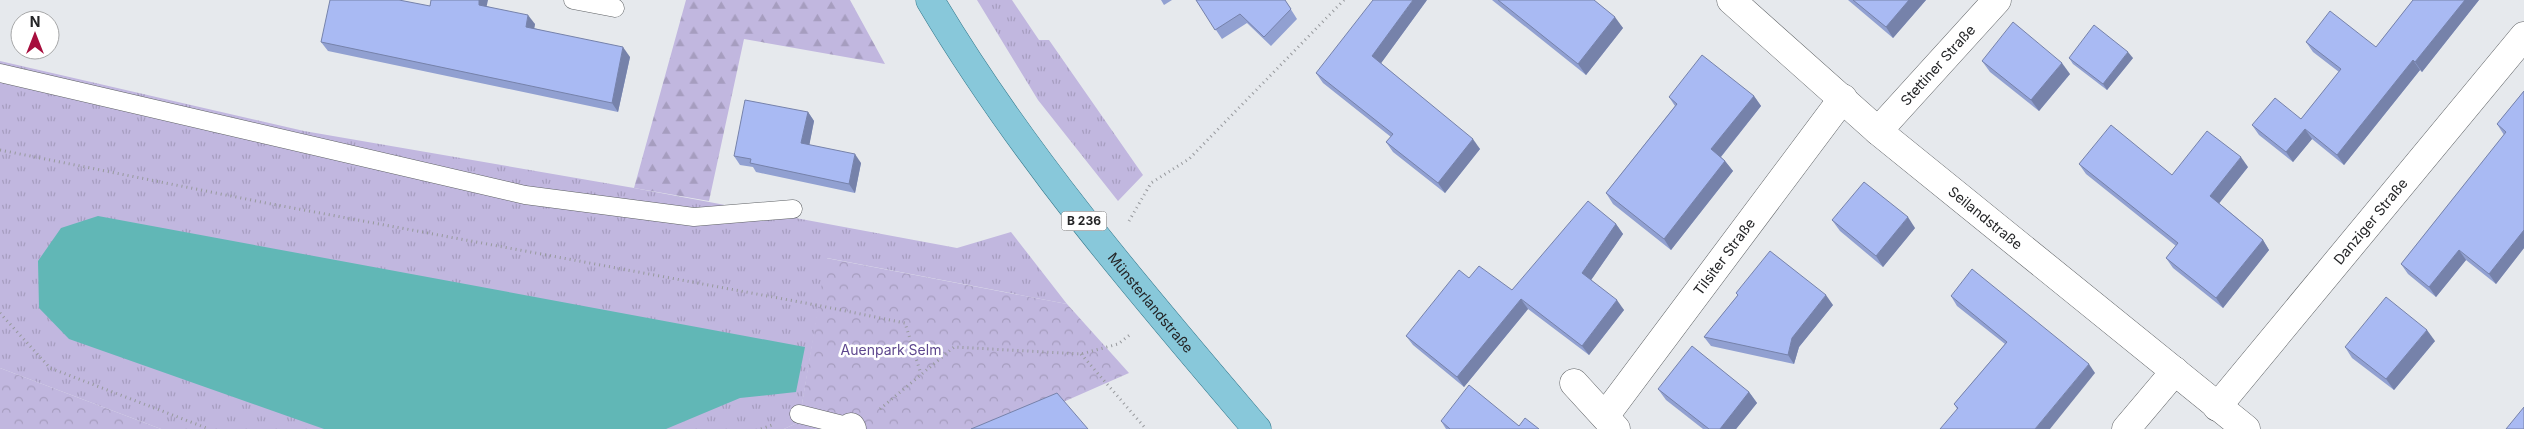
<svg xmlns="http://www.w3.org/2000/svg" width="2524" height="429" viewBox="0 0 2524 429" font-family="Inter,sans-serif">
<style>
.grass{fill:url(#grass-tufts)}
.forest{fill:url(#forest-firs)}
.park{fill:url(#park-crowns)}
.water{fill:#61b7b6}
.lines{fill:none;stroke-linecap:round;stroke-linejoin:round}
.lane-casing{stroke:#5e6164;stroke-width:19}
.street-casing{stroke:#5e6164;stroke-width:29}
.primary-casing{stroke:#31778b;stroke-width:29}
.path{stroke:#97999d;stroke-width:3;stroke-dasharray:1 4;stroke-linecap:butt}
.lane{stroke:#fff;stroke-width:18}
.street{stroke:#fff;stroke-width:28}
.primary{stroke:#88c8da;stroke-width:28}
.wall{fill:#91a0d1}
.shaded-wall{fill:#7682aa}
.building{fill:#a9baf3;stroke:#7682aa}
.labels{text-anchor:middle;stroke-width:5;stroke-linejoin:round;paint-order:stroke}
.shield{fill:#fff;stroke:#666668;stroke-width:1}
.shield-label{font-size:12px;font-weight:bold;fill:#242527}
.street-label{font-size:14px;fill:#242527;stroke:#fff}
.park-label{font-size:14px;fill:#5e478e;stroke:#fff}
</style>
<defs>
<pattern id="grass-tufts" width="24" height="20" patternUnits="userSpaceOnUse" patternTransform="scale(1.25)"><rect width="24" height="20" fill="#c1b7df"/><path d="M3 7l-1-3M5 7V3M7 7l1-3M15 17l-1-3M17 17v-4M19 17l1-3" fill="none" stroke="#a69dbf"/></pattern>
<pattern id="forest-firs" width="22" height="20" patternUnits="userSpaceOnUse" patternTransform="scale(1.25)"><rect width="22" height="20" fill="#c1b7df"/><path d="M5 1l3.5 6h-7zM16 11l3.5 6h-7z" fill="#a69dbf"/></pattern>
<pattern id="park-crowns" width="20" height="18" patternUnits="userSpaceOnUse" patternTransform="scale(1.25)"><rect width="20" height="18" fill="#c1b7df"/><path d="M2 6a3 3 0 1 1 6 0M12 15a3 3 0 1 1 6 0" fill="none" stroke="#a69dbf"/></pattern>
</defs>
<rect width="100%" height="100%" fill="#e6e9ed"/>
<g class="grass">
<polygon points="977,0 1012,0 1039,40 1049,40 1143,175 1118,201 1038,100"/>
<polygon points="0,61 304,131 634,188 957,248 1011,232 1067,304 827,258 799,422 784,429 161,429 0,368"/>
</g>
<polygon class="forest" points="686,0 850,0 885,64 744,39 709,201 634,188"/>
<g class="park">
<polygon points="826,258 1067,304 1129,373 1002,429 784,429 799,422"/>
<polygon points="0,368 161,429 0,429"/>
</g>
<polygon class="water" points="98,216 805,347 796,392 740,398 666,429 324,429 69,339 39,308 38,261 61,228"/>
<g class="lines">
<defs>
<g id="lane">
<polyline points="573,0 615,8"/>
<polyline points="0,73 525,195 694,217 793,209"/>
<polyline points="799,414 851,427"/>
</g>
<g id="street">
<path id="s1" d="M1731 0 1878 131 2246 429"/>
<path id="s2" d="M1878 131 1997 0"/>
<polyline points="1574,383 1616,429"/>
<path id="s3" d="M2217 407 2524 36"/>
<path id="s4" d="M1605 416 1843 98"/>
<polyline points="851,427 852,429"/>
<polyline points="2126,429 2175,371"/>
</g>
<g id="primary">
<path id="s5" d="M930 0C1022 155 1140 292 1257 429"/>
</g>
</defs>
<use href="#lane" class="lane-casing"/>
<use href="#street" class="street-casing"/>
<use href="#primary" class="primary-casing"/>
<g class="path">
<polyline points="0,150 266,203 816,305 905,323 921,374"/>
<polyline points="1129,221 1151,183 1189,159 1344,0"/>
<polyline points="0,313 50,368 209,429"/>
<polyline points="1081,354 1146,429"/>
<polyline points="880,409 954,347 1081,354 1118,344 1131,334"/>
<polyline points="761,429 772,425"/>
</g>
<use href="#lane" class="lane"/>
<use href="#street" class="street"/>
<use href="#primary" class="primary"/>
</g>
<g class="wall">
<polygon points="1161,0 1172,0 1164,5"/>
<polygon points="1196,0 1285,0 1297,19 1271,46 1247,23 1222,39"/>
<polygon points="1427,0 1381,63 1480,149 1445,193 1393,152 1386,142 1391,137 1323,83 1316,73"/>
<polygon points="1492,0 1594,0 1623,28 1586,75"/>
<polygon points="1848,0 1926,0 1893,38"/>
<polygon points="2413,0 2479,0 2422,72 2420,70 2344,165 2312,139 2293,162 2259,135 2252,125 2301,119 2339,72 2313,52 2306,42 2376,47"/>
<polygon points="430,6 487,6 535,24 534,28 630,57 618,112 328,51 321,42"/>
<polygon points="2069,58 2133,58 2107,90 2073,64"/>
<polygon points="1982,61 2070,74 2039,111 1990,72"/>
<polygon points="2524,91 2524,248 2496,284 2466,260 2436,297 2408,274 2401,264 2504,135 2497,124"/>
<polygon points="1754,96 1761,106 1721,157 1725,161 1733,171 1671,250 1613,204 1606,193 1675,106 1669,97"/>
<polygon points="808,112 814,121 809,145 861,163 855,193 756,172 753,167 740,165 734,156"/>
<polygon points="2079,164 2172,175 2248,167 2219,203 2263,240 2269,250 2223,308 2173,268 2166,258 2176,246 2086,174"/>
<polygon points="1832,220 1915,228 1883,267 1840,231"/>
<polygon points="1616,224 1623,234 1591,280 1624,310 1589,355 1528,309 1464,387 1413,345 1406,336 1469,278 1512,290"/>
<polygon points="1736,293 1833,305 1799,347 1794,364 1711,346 1704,337 1738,295"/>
<polygon points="1951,296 2095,373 1957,409 1954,404 2005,344 1957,306"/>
<polygon points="2435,341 2394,390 2352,358 2345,347"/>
<polygon points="1658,389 1749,392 1757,403 1736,429 1703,429 1666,400"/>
<polygon points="1441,421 1519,426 1539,429 1446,429"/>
</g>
<g class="shaded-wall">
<polygon points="479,0 488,0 485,14 479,5"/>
<polygon points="1413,0 1427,0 1379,66 1372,56"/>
<polygon points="1909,0 1926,0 1893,38 1886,27"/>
<polygon points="2465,0 2479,0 2422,72 2415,62"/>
<polygon points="528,15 535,24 533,36 526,27"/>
<polygon points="1615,17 1623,28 1586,75 1578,64"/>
<polygon points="623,47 630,57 618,112 612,103"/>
<polygon points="2128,52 2133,58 2107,90 2103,84"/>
<polygon points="2413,60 2420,70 2344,165 2337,155"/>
<polygon points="2062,63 2070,74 2039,111 2031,100"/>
<polygon points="1754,96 1761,106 1719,159 1711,149"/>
<polygon points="808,112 814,121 808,152 801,143"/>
<polygon points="2305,129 2312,139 2293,162 2286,152"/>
<polygon points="1473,139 1480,149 1445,193 1438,183"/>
<polygon points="855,154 861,163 855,193 849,184"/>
<polygon points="2241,157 2248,167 2217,206 2210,196"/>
<polygon points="1725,161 1733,171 1671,250 1664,239"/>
<polygon points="1908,217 1915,228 1883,267 1876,256"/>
<polygon points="1616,224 1623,234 1589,283 1582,273"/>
<polygon points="2524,230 2524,248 2496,284 2489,274"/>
<polygon points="2263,240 2269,250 2223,308 2216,298"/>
<polygon points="2459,250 2466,260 2436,297 2429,287"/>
<polygon points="1826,295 1833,305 1799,347 1794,364 1788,355 1792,338"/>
<polygon points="1521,299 1528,309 1464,387 1457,377"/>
<polygon points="1617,300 1624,310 1589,355 1582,346"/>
<polygon points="2427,330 2435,341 2394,390 2386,379"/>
<polygon points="2089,364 2095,373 2050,429 2035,429"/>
<polygon points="1749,392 1757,403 1736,429 1720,429"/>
</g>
<g class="building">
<polygon points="330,0 399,0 430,6 431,0 479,0 479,5 528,15 526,27 623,47 612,103 321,42"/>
<polygon points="1196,0 1285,0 1291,9 1264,37 1240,14 1215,30"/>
<polygon points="1373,0 1413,0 1372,56 1473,139 1438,183 1386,142 1393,134 1316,73"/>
<polygon points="1498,0 1594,0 1615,17 1578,64"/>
<polygon points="1853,0 1909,0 1886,27"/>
<polygon points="2413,0 2465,0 2415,62 2413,60 2337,155 2305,129 2286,152 2252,125 2275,98 2301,119 2341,69 2306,42 2330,11 2376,47"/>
<polygon points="2013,22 2062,63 2031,100 1982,61"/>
<polygon points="2094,25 2128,52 2103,84 2069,58"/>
<polygon points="1702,55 1754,96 1711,149 1725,161 1664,239 1606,193 1677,104 1669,97"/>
<polygon points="2524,91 2524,230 2489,274 2459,250 2429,287 2401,264 2506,132 2497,124"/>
<polygon points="745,100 808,112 801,143 855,154 849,184 750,163 751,159 734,156"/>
<polygon points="2111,125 2172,175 2207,131 2241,157 2210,196 2263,240 2216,298 2166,258 2178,243 2079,164"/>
<polygon points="1864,182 1908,217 1876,256 1832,220"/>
<polygon points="1588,201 1616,224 1582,273 1617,300 1582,346 1521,299 1457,377 1406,336 1459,270 1469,278 1479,266 1512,290"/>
<polygon points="1770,251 1826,295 1792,338 1788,355 1704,337 1738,295 1736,293"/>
<polygon points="1972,269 2089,364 2035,429 1940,429 1958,408 1954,404 2007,342 1951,296"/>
<polygon points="2386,297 2427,330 2386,379 2345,347"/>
<polygon points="1692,346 1749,392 1720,429 1709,429 1658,389"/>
<polygon points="1469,385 1519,426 1525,418 1539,429 1450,429 1441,421"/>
<polygon points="1057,393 1088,429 971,429"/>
<polygon points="2524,407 2524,429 2506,429"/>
</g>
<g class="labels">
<rect class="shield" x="1061.5" y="211.5" width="45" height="19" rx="4"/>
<g class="shield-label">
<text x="1084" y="225">B 236</text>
</g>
<g class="street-label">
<text dy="5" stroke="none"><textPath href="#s2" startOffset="89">Stettiner Straße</textPath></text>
<text dy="5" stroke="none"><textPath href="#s1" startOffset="335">Seilandstraße</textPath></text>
<text dy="5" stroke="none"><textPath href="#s3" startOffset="241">Danziger Straße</textPath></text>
<text dy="5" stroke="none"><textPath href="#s4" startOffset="199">Tilsiter Straße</textPath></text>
<text dy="5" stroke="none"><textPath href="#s5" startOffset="375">Münsterlandstraße</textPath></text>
</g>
<g class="park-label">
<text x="891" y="355">Auenpark Selm</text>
</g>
</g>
<g transform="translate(35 35)"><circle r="24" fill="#ffffff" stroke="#a7a8a9"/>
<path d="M0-4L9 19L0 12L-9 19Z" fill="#a70e3d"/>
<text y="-8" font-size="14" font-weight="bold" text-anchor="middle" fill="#242527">N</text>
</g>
</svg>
